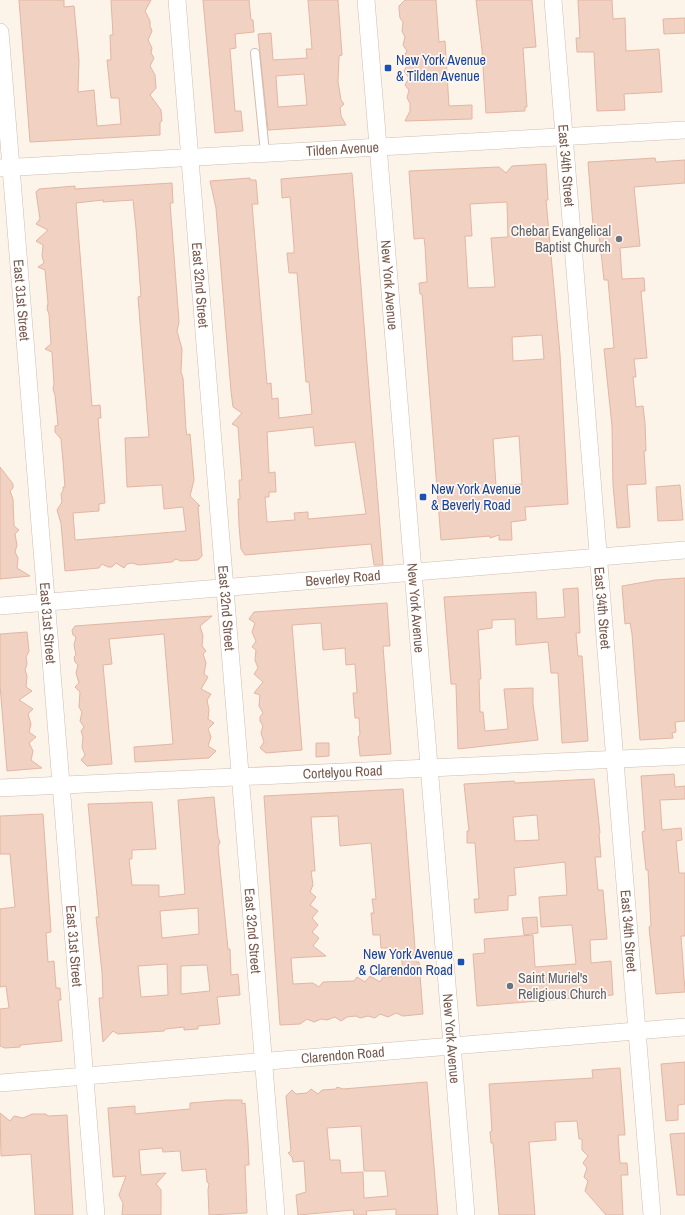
<svg xmlns="http://www.w3.org/2000/svg" width="685" height="1215" viewBox="0 0 685 1215" font-family="'Archivo Narrow',sans-serif">
<style>
.building{fill:#f1d1c1;stroke:#e3b6a2;fill-rule:evenodd}
.lines{fill:none;stroke-linecap:round;stroke-linejoin:round}
.service-casing{stroke:#d0bdb1;stroke-width:10}
.minor-casing{stroke:#d0bdb1;stroke-width:18}
.service{stroke:#fff;stroke-width:8}
.minor{stroke:#fff;stroke-width:17}
.transit-dot{fill:#1a4fb4;stroke:#fff7ef;stroke-width:1.5}
.worship-dot{fill:#6b7280;stroke:#fff7ef;stroke-width:1.5}
.labels{text-anchor:middle;stroke-width:3.5;stroke-linejoin:round;paint-order:stroke}
.transit-label{font-size:14px;fill:#164399;stroke:#fff7ef;text-anchor:start}
.street-label{font-size:14px;fill:#76594d;stroke:#fff7ef}
.worship-label{font-size:14px;fill:#5b616d;stroke:#fff7ef;text-anchor:end}
</style>
<rect width="100%" height="100%" fill="#fcf3e9"/>
<g class="building">
<polygon points="19,0 64,0 64,7 74,6 79,60 78,92 94,90 97,126 121,124 119,98 111,98 107,60 111,60 110,35 113,35 111,0 151,0 145,11 150,21 150,26 152,31 148,40 152,48 151,53 154,58 150,66 155,75 156,88 150,95 161,110 162,121 160,122 160,135 30,142"/>
<polygon points="203,0 249,0 251,20 253,20 254,32 235,34 236,48 230,49 235,111 241,111 243,131 215,133"/>
<path d="M308 0H338L342 55 339 56 338 82 341 100 344 104 340 108 341 116 346 125 268 130 258 34 271 33 273 60 307 58 306 49H312ZM304 74 307 105 278 107 276 76Z"/>
<polygon points="405,0 436,0 439,42 445,41 449,106 472,105 472,119 405,121 410,111 410,103 407,98 409,90 405,85 409,78 404,71 408,64 403,57 407,51 403,45 405,37 402,31 403,22 400,18 399,9 399,6"/>
<polygon points="476,0 532,0 536,47 523,48 527,107 525,107 525,111 486,113 482,50"/>
<polygon points="578,0 612,0 613,19 625,18 626,51 659,49 662,92 624,94 625,110 597,111 594,52 577,52 576,38 580,38"/>
<polygon points="685,18 685,33 664,34 663,19"/>
<polygon points="655,158 656,162 685,160 685,183 634,187 640,246 620,248 622,279 644,278 645,291 641,291 647,358 634,359 636,377 633,377 636,407 643,406 645,423 646,451 644,451 646,484 627,485 630,527 617,528 613,485 612,426 604,349 614,348 608,280 604,280 598,225 593,225 588,162"/>
<path d="M546 164 548 200H546L560 354 568 504 525 507 526 520 511 522 512 540H499V535L490 538V536L441 540 422 294H420L419 283 427 282 425 246 424 238 414 239 409 171 499 167 506 173 512 166ZM507 202 508 237 491 238 495 287 468 288 465 236H472L470 204ZM542 335 544 359 513 361 512 337ZM519 436 522 484 496 486 493 439Z"/>
<path d="M352 173 383 565H374L371 544 245 555 241 549 239 525 238 499H240L239 480H242L238 427 232 424 242 413 233 407 231 391 216 208 210 181 250 178V180H256L258 204H252L267 384 271 383 272 399 278 398 279 418 312 414 309 382H306L297 273H289L287 253H294V247L290 197 282 198 281 179ZM313 427 315 446 355 442 366 514 308 519V512L294 513 295 520 267 522 265 497H269V492H276L275 472 269 473 267 432Z"/>
<path d="M172 183 173 203H170L179 322 177 331 182 349 181 372 183 378 186 430 187 435 190 434 194 480 190 496 200 506H198L202 556 198 560 181 561 176 559 172 562 139 565 132 563 127 564 124 568 116 563 112 567H108L102 564 99 568 65 571 61 523 57 510 62 502 61 494 63 491V487H65L63 461 61 439 55 432V426L58 425 55 395 53 389 54 384 52 352 45 349 51 344 49 314 47 309 48 303 45 270 38 267 44 263 42 256 43 245 36 241 48 230 36 224 40 219 36 192 39 189 75 186V189ZM103 200V202L133 200 136 228 141 296 138 297 149 437 125 438 127 487 162 485 164 509 183 507 186 531 75 540 73 513 99 511V504L105 503 98 418H101L100 405 92 406 76 203Z"/>
<polygon points="0,467 13,484 13,488 10,491 13,499 14,526 19,530 15,534 17,545 15,552 18,558 17,568 30,576 0,579"/>
<polygon points="680,485 683,520 658,521 656,487"/>
<polygon points="685,578 685,721 675,722 676,732 672,733 673,738 640,740 632,634 630,623 625,624 622,586 656,580"/>
<polygon points="578,588 580,633 576,633 578,656 582,656 588,741 562,743 558,673 551,673 548,642 516,645 515,619 492,620 492,628 478,630 481,679 479,679 480,712 483,712 485,731 508,729 504,689 533,688 533,704 538,740 458,749 456,684 451,684 444,597 536,592 537,619 565,617 563,589"/>
<polygon points="387,603 390,646 383,646 391,754 360,756 358,737 360,735 359,718 355,718 353,693 357,693 355,664 346,665 345,648 323,650 321,623 292,625 302,750 266,753 260,748 264,742 261,733 263,726 260,721 260,717 263,713 259,706 260,695 254,693 263,682 254,674 258,668 255,660 256,650 252,647 256,641 252,632 255,623 249,619 254,612"/>
<polygon points="212,616 200,626 203,636 202,646 206,651 203,654 206,663 204,674 208,677 201,689 211,694 207,700 209,710 208,719 214,723 208,729 211,737 208,746 216,751 209,758 135,762 134,747 173,744 164,634 109,639 112,664 103,665 112,764 87,766 81,760 85,755 82,747 83,737 81,731 84,727 80,721 82,712 79,707 80,692 75,687 79,683 76,673 78,665 75,662 74,657 76,655 74,645 76,637 73,635 72,630 75,626"/>
<polygon points="27,632 29,651 26,657 27,664 25,670 27,676 26,687 32,691 19,700 33,709 28,714 31,724 29,732 36,737 29,743 33,751 31,760 42,768 7,771 0,685 0,634"/>
<polygon points="316,743 329,743 329,756 316,757"/>
<polygon points="674,774 675,787 685,786 685,799 660,800 662,830 681,828 682,840 676,841 679,873 685,873 685,936 681,936 685,992 656,994 649,927 651,926 648,870 646,870 642,832 645,831 641,776"/>
<path d="M594 779 600 833 599 834 601 857H595L598 890H603L607 939 590 940 591 963 611 961 613 995 477 1006 473 954 485 953 484 939 533 935 535 967 576 964 572 925 541 927 539 897 567 895 565 862 514 868 516 895 508 896V910L475 913 474 899H479L475 843H467V831H469L464 784 514 781 515 783ZM537 815 539 840 515 841 513 817Z"/>
<path d="M403 789 416 962H419L423 1014 403 1016 396 1013 388 1017 380 1014 375 1018 368 1016 360 1018 356 1016 347 1017 341 1021 335 1017 327 1020 321 1019 314 1022 307 1019 300 1024 280 1025 264 796ZM338 816 340 846 371 843 376 899H372L374 913H371L373 935H380L381 948H388L389 951 401 950 403 976 383 977 380 982 370 976 365 982 357 977 354 981 323 982 319 987 313 983 293 984 291 958 326 956 313 946 319 938 312 932 318 925 312 918 318 911 310 905 316 897 310 892 313 885 311 871H315L311 817Z"/>
<path d="M214 797 218 837 220 842 218 847 228 949H230L231 975 238 974 240 995 217 997 220 1024 198 1026V1029L184 1030V1027L165 1029 164 1031 118 1034 113 1031 103 1042 99 998H103L102 972 96 917H99L88 804 152 802 156 849 132 850V859H129L132 885H159V897L185 894 178 800ZM198 908 199 934 162 938 160 911ZM167 964 168 995 141 997 138 966ZM207 965 210 991 181 994V966Z"/>
<polygon points="43,814 51,932 46,933 48,962 54,961 56,988 60,988 61,1000 58,1000 62,1041 20,1045 20,1047 5,1048 0,1046 0,1009 9,1008 6,986 0,987 0,909 15,907 10,854 0,854 0,816"/>
<polygon points="537,917 538,933 524,935 522,918"/>
<polygon points="685,1062 685,1104 678,1105 678,1120 666,1121 661,1064"/>
<polygon points="620,1068 625,1135 618,1135 619,1150 620,1163 627,1163 628,1175 621,1175 623,1215 606,1215 585,1191 588,1181 584,1177 587,1168 583,1163 588,1156 582,1150 582,1139 579,1139 577,1121 555,1122 556,1140 529,1142 535,1215 499,1215 493,1143 491,1143 490,1132 492,1131 489,1084 593,1078 592,1070"/>
<path d="M427 1082 438 1215H396V1209L366 1211 367 1215H354L353 1210 298 1215 296 1195 306 1192 304 1161 293 1162 292 1157 288 1153 291 1151 286 1096 292 1090 296 1094 307 1093 311 1089 318 1094 322 1090 336 1089 337 1087 343 1089ZM361 1126 364 1171H385L388 1196 364 1198 363 1172 341 1173 340 1160H330L327 1128Z"/>
<polygon points="227,1100 242,1100 242,1104 245,1103 248,1142 249,1165 245,1165 247,1213 209,1215 208,1190 209,1184 207,1182 206,1169 182,1171 180,1151 163,1152 162,1148 139,1150 141,1175 166,1173 156,1184 161,1190 161,1215 122,1215 123,1203 119,1195 126,1176 113,1177 108,1108 135,1106 135,1114 155,1112 190,1109 190,1103"/>
<polygon points="0,1113 10,1121 14,1116 23,1118 32,1114 46,1114 48,1116 67,1115 73,1215 35,1215 31,1154 1,1156"/>
<polygon points="685,1133 685,1195 677,1195 670,1134"/>
</g>
<g class="lines">
<defs>
<polyline id="service" points="255,53 265,153"/>
<g id="minor">
<path id="s1" d="M177 0 276 1215"/>
<path id="s2" d="M366 0 466 1215"/>
<path id="s3" d="M553 0 652 1215"/>
<path id="s4" d="M0 32 96 1215"/>
<path id="s5" d="M0 168 685 130"/>
<path id="s6" d="M0 606 685 550"/>
<path id="s7" d="M0 788 685 756"/>
<path id="s8" d="M0 1083 685 1027"/>
</g>
</defs>
<use href="#service" class="service-casing"/>
<use href="#minor" class="minor-casing"/>
<use href="#service" class="service"/>
<use href="#minor" class="minor"/>
</g>
<g class="transit-dot">
<rect x="384" y="64" width="8" height="8" rx="2"/>
<rect x="419" y="493" width="8" height="8" rx="2"/>
<rect x="457" y="958" width="8" height="8" rx="2"/>
</g>
<g class="worship-dot">
<circle cx="619" cy="239" r="4"/>
<circle cx="510" cy="986" r="4"/>
</g>
<g class="labels">
<g class="transit-label">
<text x="396" y="65">New York Avenue<tspan x="396" dy="16">&amp; Tilden Avenue</tspan></text>
<text x="431" y="494">New York Avenue<tspan x="431" dy="16">&amp; Beverly Road</tspan></text>
<text x="453" y="959" text-anchor="end">New York Avenue<tspan x="453" dy="16">&amp; Clarendon Road</tspan></text>
</g>
<g class="street-label">
<text dy="5" stroke="none"><textPath href="#s5" startOffset="343">Tilden Avenue</textPath></text>
<text dy="5" stroke="none"><textPath href="#s3" startOffset="166">East 34th Street</textPath></text>
<text dy="5" stroke="none"><textPath href="#s1" startOffset="286">East 32nd Street</textPath></text>
<text dy="5" stroke="none"><textPath href="#s2" startOffset="286">New York Avenue</textPath></text>
<text dy="5" stroke="none"><textPath href="#s4" startOffset="269">East 31st Street</textPath></text>
<text dy="5" stroke="none"><textPath href="#s6" startOffset="344">Beverley Road</textPath></text>
<text dy="5" stroke="none"><textPath href="#s2" startOffset="610">New York Avenue</textPath></text>
<text dy="5" stroke="none"><textPath href="#s3" startOffset="610">East 34th Street</textPath></text>
<text dy="5" stroke="none"><textPath href="#s1" startOffset="610">East 32nd Street</textPath></text>
<text dy="5" stroke="none"><textPath href="#s4" startOffset="593">East 31st Street</textPath></text>
<text dy="5" stroke="none"><textPath href="#s7" startOffset="343">Cortelyou Road</textPath></text>
<text dy="5" stroke="none"><textPath href="#s1" startOffset="934">East 32nd Street</textPath></text>
<text dy="5" stroke="none"><textPath href="#s3" startOffset="934">East 34th Street</textPath></text>
<text dy="5" stroke="none"><textPath href="#s4" startOffset="917">East 31st Street</textPath></text>
<text dy="5" stroke="none"><textPath href="#s2" startOffset="1042">New York Avenue</textPath></text>
<text dy="5" stroke="none"><textPath href="#s8" startOffset="344">Clarendon Road</textPath></text>
</g>
<g class="worship-label">
<text x="611" y="236">Chebar Evangelical<tspan x="611" dy="16">Baptist Church</tspan></text>
<text x="518" y="983" text-anchor="start">Saint Muriel's<tspan x="518" dy="16">Religious Church</tspan></text>
</g>
</g>
</svg>
